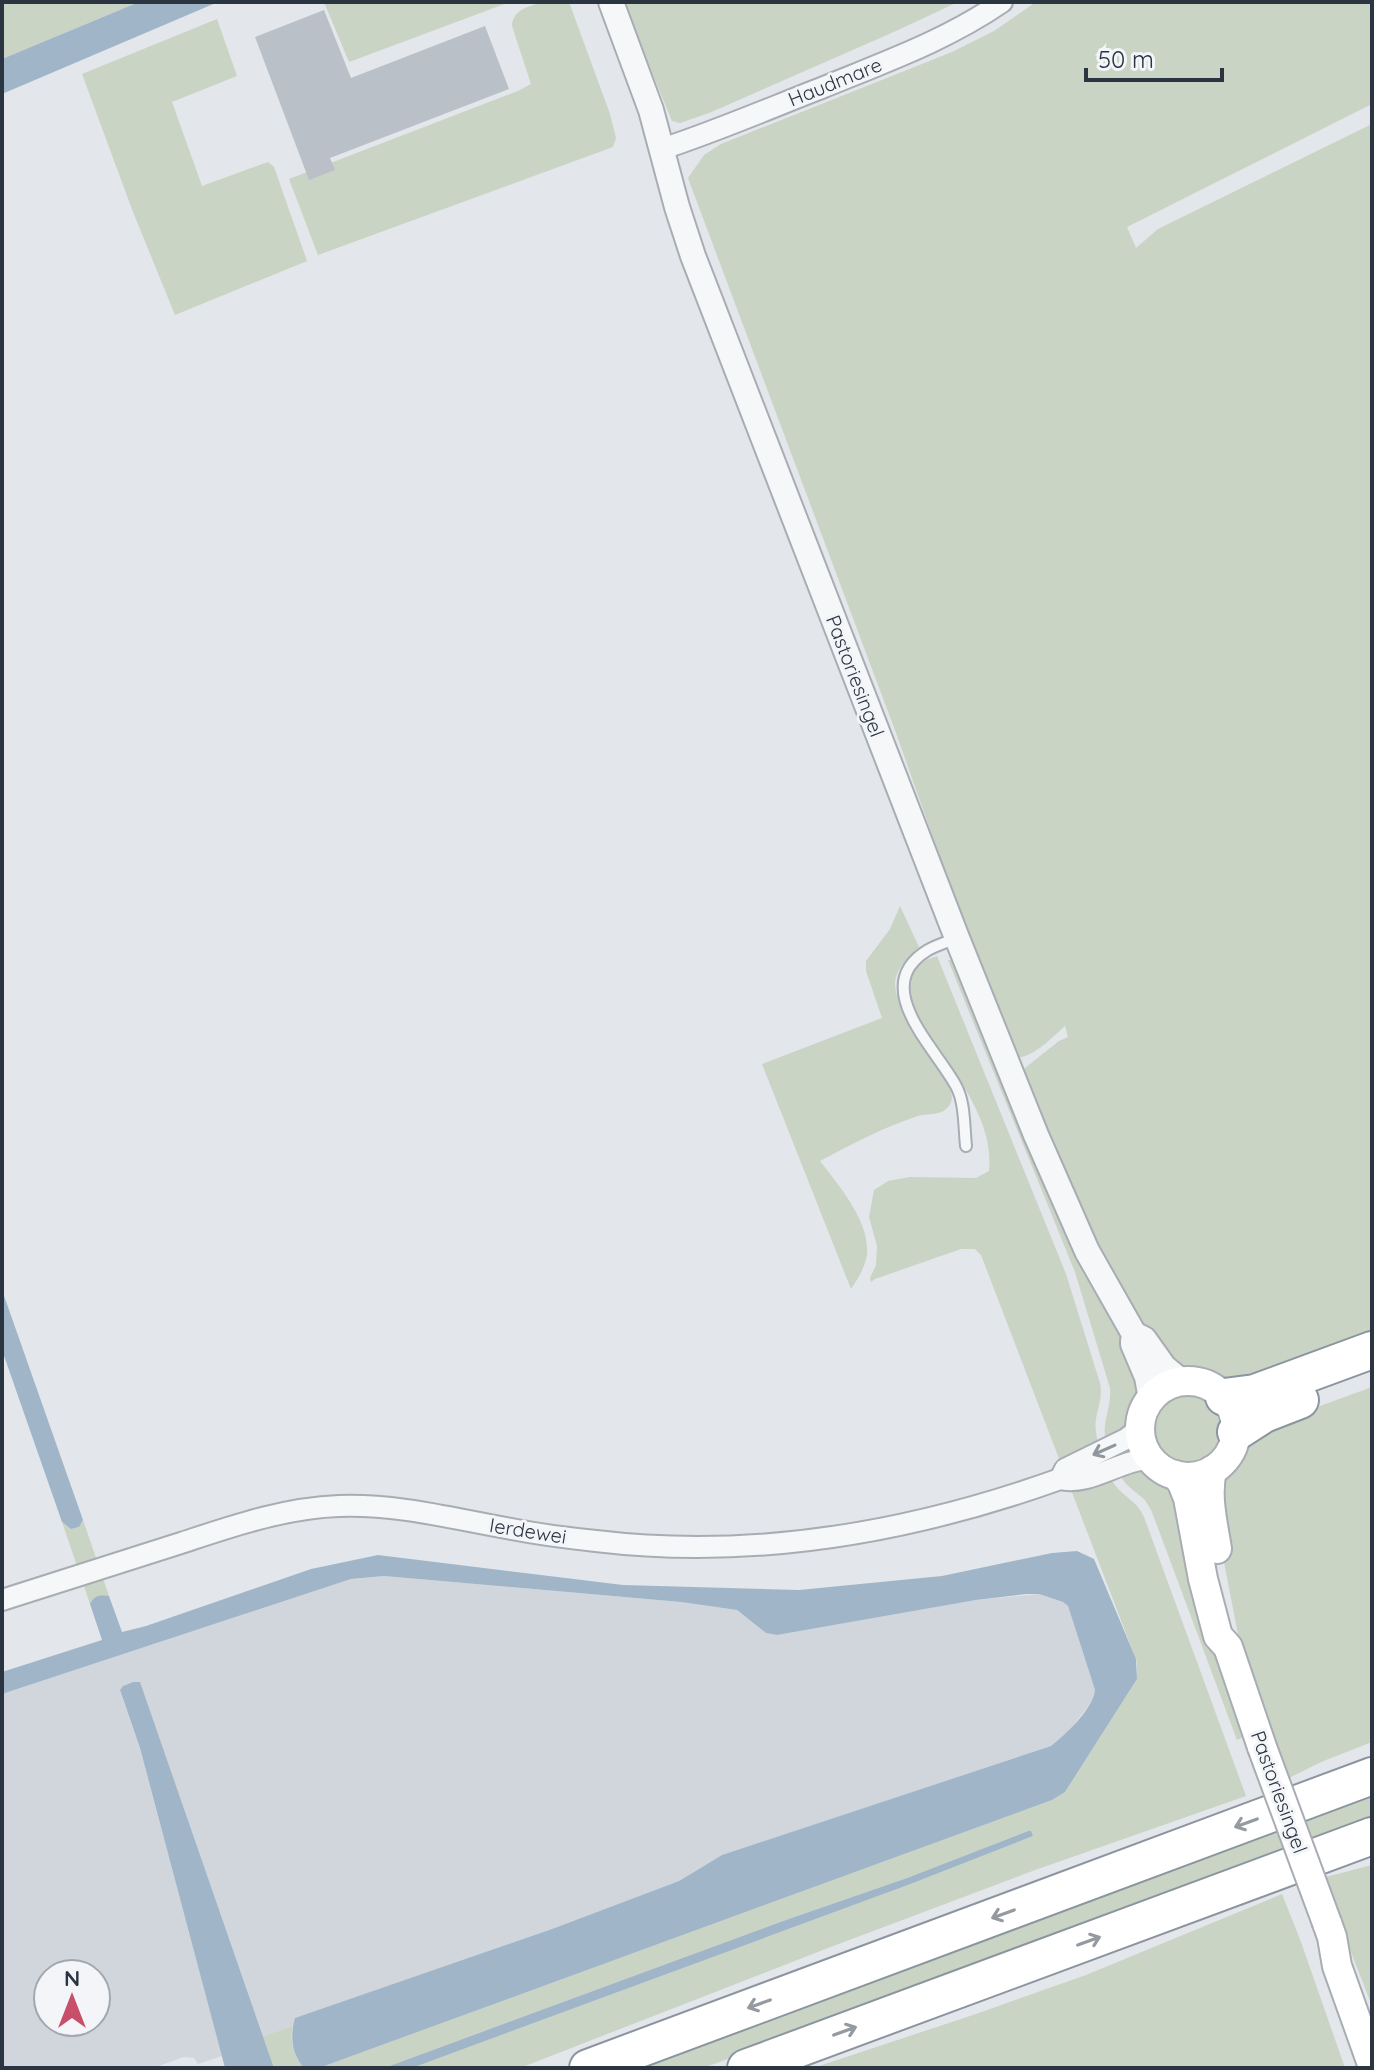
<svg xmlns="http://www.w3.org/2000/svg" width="1374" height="2070" viewBox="0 0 1374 2070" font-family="Quicksand,sans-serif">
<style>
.built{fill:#d1d6dc;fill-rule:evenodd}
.green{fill:#c9d4c4}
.water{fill:#a0b6c8}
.building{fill:#bac0c7}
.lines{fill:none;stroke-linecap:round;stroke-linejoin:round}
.service-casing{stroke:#a8adb4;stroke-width:14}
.minor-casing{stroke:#a8adb4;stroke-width:24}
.tertiary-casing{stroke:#a8adb4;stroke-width:28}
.secondary-casing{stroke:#a8adb4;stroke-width:32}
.motorway-casing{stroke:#8b95a0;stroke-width:40}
.service{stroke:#f6f7f9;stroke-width:10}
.minor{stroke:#f6f7f9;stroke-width:20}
.tertiary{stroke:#f6f7f9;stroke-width:24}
.secondary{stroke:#fff;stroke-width:28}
.motorway{stroke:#fff;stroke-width:36}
.secondary-bridge-casing{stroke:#a8adb4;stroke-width:32;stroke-linecap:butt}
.secondary-bridge{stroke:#fff;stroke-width:28}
.oneway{stroke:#90969e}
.oneway2{stroke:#959aa0}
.labels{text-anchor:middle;stroke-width:6;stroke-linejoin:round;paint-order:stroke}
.street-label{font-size:20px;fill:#2b3542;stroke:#f3f5f8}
</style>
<rect width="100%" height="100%" fill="#e3e6ea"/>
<path class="built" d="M384 1576 681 1602 737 1610 766 1633 777 1635 976 1600 1039 1594 1063 1602 1068 1606 1095 1690V1698L1066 1734 1051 1746 722 1855 679 1881 552 1929 296 2018 293 2026 263 2036 140 1683 133 1682 123 1686 120 1691 140 1748 222 2056 198 2064 194 2058 184 2057 153 2068H2V1694L351 1579ZM48 1974H96V2022H48Z"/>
<g class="green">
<polygon points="2,2 139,2 2,59"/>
<polygon points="324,2 510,2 349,62"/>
<path d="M542 2H569L610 114 616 138 613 147 318 255 289 179 518 91 531 84 512 26C513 9 529 7 542 2Z"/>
<polygon points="623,2 958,2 896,31 709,113 680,123 672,121"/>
<path d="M1036 2H1372V104L1127 227 1136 248 1158 229 1372 124V1341L1226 1386 1173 1365 1153 1345 1108 1273 1020 1072 1059 1041 1068 1037 1065 1026C1051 1038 1034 1058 1014 1058L958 908 896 733 688 178 704 155 721 144 952 52 994 31Z"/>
<polygon points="217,19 237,76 172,102 202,186 268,162 274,167 307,261 175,315 133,212 82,74"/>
<path d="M900 906 919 947C910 956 900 964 896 977 888 1001 932 1056 945 1078 950 1087 956 1098 948 1107 941 1116 928 1113 918 1116 884 1127 852 1144 820 1161 839 1186 870 1221 867 1255 865 1267 858 1279 851 1289L762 1064 882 1018 866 971V961L890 929Z"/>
<path d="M937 956 1066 1274 1100 1383C1104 1402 1093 1415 1096 1432 1098 1448 1105 1472 1115 1485 1125 1498 1137 1501 1144 1517L1246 1796 1038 1869 828 1948 520 2068H412L908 1885 1033 1836 1028 1831 907 1878 783 1921 384 2068H319L1052 1800 1065 1792 1137 1679V1662L981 1255 975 1249H961L875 1279 871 1282 870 1278 876 1265 877 1246 869 1217 874 1190 888 1181 910 1177 976 1178 989 1171C991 1147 985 1127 974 1105 967 1091 958 1076 949 1062 935 1041 895 994 915 968 919 961 930 959 937 956Z"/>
<path d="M948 960H955L1140 1371C1142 1391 1140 1417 1123 1431 1118 1435 1112 1438 1106 1441 1101 1423 1112 1407 1110 1388L1075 1272Z"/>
<polygon points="1372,1387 1372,1742 1321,1762 1287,1779 1242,1655 1222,1552 1219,1481 1248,1441 1271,1424"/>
<circle cx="1187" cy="1429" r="33"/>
<polygon points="1146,1468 1173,1485 1245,1736 1237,1740 1152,1512 1145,1500 1127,1485 1117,1472"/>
<path d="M83 1520 109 1596C101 1594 95 1595 90 1604L62 1522 71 1529 79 1527Z"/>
<polygon points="1372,1788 1372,1821 1109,1920 703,2068 614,2068"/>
<polygon points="1372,1865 1372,2006 1322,1878"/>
<polygon points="1282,1894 1301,1942 1345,2068 813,2068 976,2014 1086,1975"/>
<path d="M293 2026C289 2041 294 2057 304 2068H274L263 2036Z"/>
</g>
<g class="water">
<polygon points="139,2 218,2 2,94 2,59"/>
<polygon points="2,1290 83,1520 79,1527 71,1529 62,1522 2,1350"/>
<path d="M1077 1551 1094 1559 1136 1659 1137 1679 1065 1792 1052 1800 319 2068H304C291 2053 290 2036 295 2018L552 1929 679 1881 722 1855 1051 1746C1065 1735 1094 1708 1095 1690L1068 1606 1063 1602 1039 1594H1026L976 1600 777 1635 766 1633 737 1610 681 1602 384 1576 351 1579 2 1694V1672L102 1640 90 1604C94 1595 101 1594 109 1596L122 1632 146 1626 311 1569 378 1555 623 1585 799 1590 942 1576 1052 1553Z"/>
<polygon points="133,1682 140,1682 274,2068 225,2068 140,1748 120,1690 123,1686"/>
<polygon points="1028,1831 1031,1831 1033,1836 908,1885 412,2068 384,2068 783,1921 907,1878"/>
</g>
<polygon class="building" points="324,10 351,78 485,26 509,89 330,158 335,170 309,180 255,37"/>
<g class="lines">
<defs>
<path id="service" d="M957 938C947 942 937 945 928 950 868 986 935 1047 956 1086 965 1102 964 1127 966 1146"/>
<g id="minor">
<path d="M662 149C717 131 770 108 824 87 885 62 947 40 1002 2"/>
<polyline points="1060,1479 1065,1469 1126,1439 1140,1428"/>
<path d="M2 1600C62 1581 121 1562 181 1543 233 1526 284 1508 339 1506 397 1504 450 1518 506 1528 536 1534 566 1538 596 1541 753 1560 912 1532 1060 1479 1091 1486 1120 1459 1151 1459"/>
</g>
<g id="tertiary">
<polyline points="611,2 651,110 677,207 693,256 957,938 1036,1135 1087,1251 1134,1334 1144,1339 1164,1367 1182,1382"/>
<polyline points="1133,1341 1133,1344 1147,1377 1151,1399"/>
</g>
<g id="secondary">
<circle cx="1188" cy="1429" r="48"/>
<path d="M1212 1470C1206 1497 1213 1523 1217 1549"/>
<polyline points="1176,1475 1182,1483 1188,1498 1203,1579 1218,1636 1228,1647 1262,1747"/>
<polyline points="1327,1923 1332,1937 1337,1966 1372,2064"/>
</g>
<g id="motorway">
<polyline points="1224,1397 1255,1393 1372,1350"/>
<polyline points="1236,1432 1264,1414 1300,1400"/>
<polyline points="588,2068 1372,1776"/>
<polyline points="746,2068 1372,1836"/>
</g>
</defs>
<use href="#service" class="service-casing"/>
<use href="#minor" class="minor-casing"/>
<use href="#tertiary" class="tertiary-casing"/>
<use href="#secondary" class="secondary-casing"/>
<use href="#motorway" class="motorway-casing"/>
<use href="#service" class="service"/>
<use href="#minor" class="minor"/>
<use href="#tertiary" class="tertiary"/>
<use href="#secondary" class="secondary"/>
<use href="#motorway" class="motorway"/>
<defs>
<polyline id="secondary-bridge" points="1262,1747 1327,1923"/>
</defs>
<use href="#secondary-bridge" class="secondary-bridge-casing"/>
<use href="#secondary-bridge" class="secondary-bridge"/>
</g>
<defs><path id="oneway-shaft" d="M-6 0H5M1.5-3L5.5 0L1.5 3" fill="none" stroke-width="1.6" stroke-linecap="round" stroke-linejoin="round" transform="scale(2)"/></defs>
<use class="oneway" href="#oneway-shaft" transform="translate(1104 1450) rotate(156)"/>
<g class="oneway2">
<use href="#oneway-shaft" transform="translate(1246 1823) rotate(160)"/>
<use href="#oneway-shaft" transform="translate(1003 1914) rotate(160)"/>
<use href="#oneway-shaft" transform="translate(1089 1941) rotate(-20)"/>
<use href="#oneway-shaft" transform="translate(759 2004) rotate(160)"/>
<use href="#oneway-shaft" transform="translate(845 2031) rotate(-20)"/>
</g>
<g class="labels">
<g class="street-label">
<text transform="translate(835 82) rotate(-22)" y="7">Haudmare</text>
<text transform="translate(855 676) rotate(69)" y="7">Pastoriesingel</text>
<text transform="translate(528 1531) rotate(9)" y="7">Ierdewei</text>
<text transform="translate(1279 1792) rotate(70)" y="7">Pastoriesingel</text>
</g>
</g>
<rect width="1374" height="2070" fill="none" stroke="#2b3542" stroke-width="8"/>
<g transform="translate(72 1998)"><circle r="38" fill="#f3f5f8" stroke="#a3a8af" stroke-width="2"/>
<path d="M0-6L14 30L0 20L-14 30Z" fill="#c84f6a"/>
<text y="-12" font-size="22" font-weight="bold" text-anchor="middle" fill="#2b3542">N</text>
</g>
<path d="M1086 68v12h136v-12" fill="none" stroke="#2b3542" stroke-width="4"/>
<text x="1098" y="68" font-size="24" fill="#2b3542" stroke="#f3f5f8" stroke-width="6" paint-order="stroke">50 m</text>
</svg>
